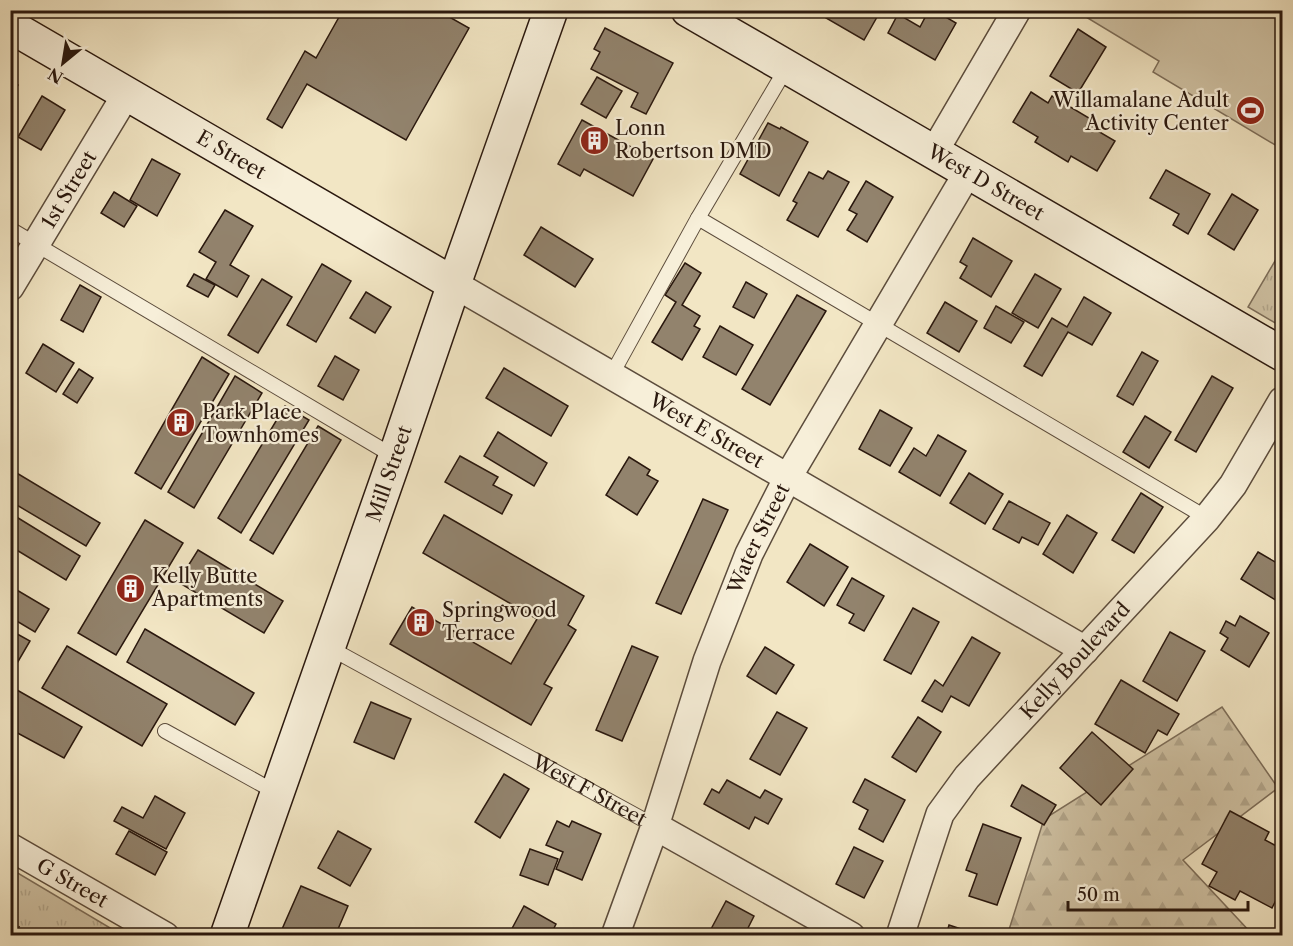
<svg xmlns="http://www.w3.org/2000/svg" width="1293" height="946" viewBox="0 0 1293 946" font-family="'Libre Caslon Text',serif">
<style>
.grass{fill:url(#grass-tufts);stroke:#7d6e5a;stroke-width:1.5}
.forest{fill:url(#forest-firs);stroke:#7d6e5a;stroke-width:1.5}
.garden{fill:#d0c3a5;stroke:#7d6e5a;stroke-width:1.5}
.building{fill:#92836d;stroke:#2a180e;stroke-width:1.5}
.lines{fill:none;stroke-linecap:round;stroke-linejoin:round}
.lane-casing{stroke:#5c4c3c;stroke-width:16}
.street-casing{stroke:#5c4c3c;stroke-width:30}
.secondary-casing{stroke:#2a180e;stroke-width:36}
.path{stroke:#2a180e;stroke-width:4;stroke-dasharray:1.5 3;stroke-linecap:butt}
.lane{stroke:#f7efd9;stroke-width:14}
.street{stroke:#f7efd9;stroke-width:27}
.secondary{stroke:#f7efd9;stroke-width:33}
.labels{text-anchor:middle;stroke-width:4.5;stroke-linejoin:round;paint-order:stroke}
.poi-label{font-size:20px;fill:#2a180e;stroke:#f7efd9;text-anchor:start}
.street-label{font-size:20px;fill:#2a180e;stroke:#f7efd9}
</style>
<defs>
<pattern id="grass-tufts" width="24" height="20" patternUnits="userSpaceOnUse" patternTransform="scale(1.5)"><rect width="24" height="20" fill="#d0c3a5"/><path d="M3 7l-1-3M5 7V3M7 7l1-3M15 17l-1-3M17 17v-4M19 17l1-3" fill="none" stroke="#b3a78d"/></pattern>
<pattern id="forest-firs" width="22" height="20" patternUnits="userSpaceOnUse" patternTransform="scale(1.5)"><rect width="22" height="20" fill="#d0c3a5"/><path d="M5 1l3.5 6h-7zM16 11l3.5 6h-7z" fill="#b3a78d"/></pattern>
</defs>
<rect width="100%" height="100%" fill="#f2e6c4"/>
<filter id="stains"><feTurbulence type="fractalNoise" baseFrequency=".00333" numOctaves="4"/><feColorMatrix values="0 0 0 0 .2 0 0 0 0 .09 0 0 0 0 .02 0 0 0 .5 -.17"/></filter>
<radialGradient id="worn" r=".72"><stop offset=".6" stop-color="#630" stop-opacity="0"/><stop offset="1" stop-color="#630" stop-opacity=".3"/></radialGradient>
<g class="grass">
<polygon points="1282,249 1282,327 1248,307"/>
<polygon points="10,869 11,869 122,935 11,935"/>
</g>
<polygon class="forest" points="1222,707 1278,788 1183,860 1253,935 1007,936 1044,819"/>
<polygon class="garden" points="1076,11 1282,11 1282,149 1153,72 1159,61"/>
<g class="building">
<polygon points="343,10 437,10 469,28 406,140 307,84 282,128 267,119 305,51 316,58"/>
<polygon points="830,10 881,10 864,40 826,18"/>
<polygon points="929,10 934,10 956,23 935,60 888,33 898,14 920,27"/>
<polygon points="605,28 673,63 646,114 631,107 638,93 591,69 600,52 594,49"/>
<polygon points="1078,29 1106,47 1078,93 1050,76"/>
<polygon points="597,77 622,91 606,118 581,104"/>
<polygon points="10,81 18,85 10,98"/>
<polygon points="1031,92 1048,103 1052,96 1099,124 1096,130 1115,141 1097,171 1071,156 1068,162 1035,142 1038,137 1013,122"/>
<polygon points="42,96 65,110 41,150 18,137"/>
<polygon points="582,120 653,159 633,196 584,169 580,176 558,164"/>
<polygon points="768,123 780,129 781,127 808,142 779,196 740,174"/>
<polygon points="152,159 180,174 157,216 130,200"/>
<polygon points="1166,170 1210,194 1188,234 1173,225 1179,214 1150,198"/>
<polygon points="828,171 849,182 818,237 787,220 797,203 793,201 809,172 823,179"/>
<polygon points="866,181 893,197 867,242 847,230 857,214 849,210"/>
<polygon points="114,192 137,206 124,227 101,213"/>
<polygon points="1232,194 1258,210 1234,250 1208,234"/>
<polygon points="225,210 253,226 230,265 249,276 237,297 206,279 216,262 199,252"/>
<polygon points="541,227 593,259 575,287 524,255"/>
<polygon points="973,238 1012,261 991,297 960,278 967,266 960,262"/>
<polygon points="685,263 701,273 682,305 700,316 694,326 700,329 682,360 652,342 676,302 665,295"/>
<polygon points="322,264 351,281 316,342 287,325"/>
<polygon points="194,274 215,285 208,297 187,286"/>
<polygon points="1035,274 1061,289 1038,328 1012,313"/>
<polygon points="262,279 292,297 258,353 228,335"/>
<polygon points="746,282 767,294 754,318 733,307"/>
<polygon points="80,285 101,297 83,332 61,320"/>
<polygon points="366,292 391,307 375,333 350,318"/>
<polygon points="797,295 826,311 770,405 742,389"/>
<polygon points="1084,297 1111,313 1092,345 1068,332 1042,376 1024,366 1052,318 1067,327"/>
<polygon points="945,302 977,321 959,352 927,333"/>
<polygon points="996,306 1024,322 1011,343 984,328"/>
<polygon points="720,326 753,345 736,375 703,357"/>
<polygon points="43,344 74,363 56,392 26,373"/>
<polygon points="1142,352 1158,361 1133,405 1117,396"/>
<polygon points="335,356 359,370 343,400 318,386"/>
<polygon points="202,357 229,374 161,489 135,473"/>
<polygon points="504,368 568,406 551,436 486,398"/>
<polygon points="79,369 93,378 77,403 63,394"/>
<polygon points="235,376 262,393 194,508 168,492"/>
<polygon points="1212,376 1233,388 1196,452 1175,440"/>
<polygon points="285,406 309,420 241,533 218,518"/>
<polygon points="880,410 912,428 890,466 859,449"/>
<polygon points="1145,416 1171,432 1149,468 1123,452"/>
<polygon points="318,426 341,440 273,554 250,540"/>
<polygon points="498,432 547,463 534,486 484,456"/>
<polygon points="938,435 966,451 940,496 899,472 914,448 926,456"/>
<polygon points="460,456 498,477 493,485 512,495 502,514 445,482"/>
<polygon points="629,457 650,470 647,475 658,481 637,515 606,495"/>
<polygon points="10,469 100,523 86,546 10,501"/>
<polygon points="969,473 1003,494 985,524 950,503"/>
<polygon points="1141,493 1163,507 1134,553 1112,540"/>
<polygon points="703,499 728,510 681,614 656,603"/>
<polygon points="1009,501 1050,523 1038,545 1022,537 1019,543 993,529"/>
<polygon points="10,513 80,556 66,580 10,546"/>
<polygon points="444,515 584,596 568,625 576,630 544,684 552,688 531,725 390,644 412,607 511,664 537,619 423,553"/>
<polygon points="1067,515 1097,533 1073,573 1043,554"/>
<polygon points="145,520 183,543 116,655 78,633"/>
<polygon points="810,544 848,567 824,606 787,582"/>
<polygon points="198,550 283,601 264,633 178,582"/>
<polygon points="1258,552 1282,566 1282,604 1241,579"/>
<polygon points="852,578 884,596 864,631 849,623 854,614 837,605"/>
<polygon points="10,586 49,609 35,632 10,617"/>
<polygon points="913,608 939,622 911,674 884,660"/>
<polygon points="1240,616 1269,633 1249,667 1221,650 1228,638 1220,633 1226,621 1235,626"/>
<polygon points="145,629 254,693 235,725 127,662"/>
<polygon points="10,630 30,641 16,665 10,662"/>
<polygon points="1170,632 1205,651 1177,701 1143,681"/>
<polygon points="972,637 1000,653 969,706 951,696 942,712 922,701 935,680 943,686"/>
<polygon points="67,646 167,704 142,746 42,688"/>
<polygon points="632,646 658,657 622,741 596,730"/>
<polygon points="765,647 794,665 776,694 747,676"/>
<polygon points="1121,680 1179,714 1167,735 1158,730 1145,753 1095,724"/>
<polygon points="17,690 82,727 64,758 10,729 10,701"/>
<polygon points="371,702 411,719 394,759 354,742"/>
<polygon points="777,712 807,728 780,775 750,759"/>
<polygon points="918,717 941,732 916,772 892,757"/>
<polygon points="1092,732 1133,769 1101,805 1060,768"/>
<polygon points="504,774 529,789 500,838 475,822"/>
<polygon points="865,779 905,800 883,842 859,829 868,810 853,802"/>
<polygon points="727,780 760,798 765,790 782,799 768,824 755,817 749,829 704,804 712,789 719,793"/>
<polygon points="1022,785 1056,805 1044,825 1011,806"/>
<polygon points="155,796 185,813 166,849 114,821 122,807 143,818"/>
<polygon points="1230,811 1269,832 1265,840 1282,849 1282,888 1272,908 1240,891 1235,900 1209,886 1217,872 1202,864"/>
<polygon points="557,821 569,827 572,821 601,834 582,880 556,869 563,852 546,845"/>
<polygon points="983,824 1021,838 997,905 969,896 977,874 966,870"/>
<polygon points="129,831 167,852 155,875 116,854"/>
<polygon points="338,831 371,849 350,886 318,868"/>
<polygon points="854,847 883,861 864,898 836,884"/>
<polygon points="530,849 558,859 548,885 520,875"/>
<polygon points="301,886 348,906 335,936 279,936"/>
<polygon points="726,901 754,916 747,930 756,936 718,936 710,931"/>
<polygon points="524,906 556,924 550,936 508,936"/>
<polygon points="949,925 982,936 946,936"/>
</g>
<g class="lines">
<defs>
<g id="lane">
<polyline points="698,218 1207,518"/>
<polyline points="10,229 395,457"/>
<polyline points="612,374 698,218 787,67"/>
<path id="s1" d="M328 647 655 826"/>
<polyline points="165,731 277,793"/>
</g>
<g id="street">
<polyline points="934,152 1017,10"/>
<path id="s2" d="M454 284 1085 650"/>
<path id="s3" d="M10 287 127 93"/>
<polyline points="655,826 851,936"/>
<path id="s4" d="M10 847 165 936"/>
<path id="s5" d="M615 936 655 826 707 661 749 554 788 477 968 172"/>
<path id="s6" d="M900 936 940 814 967 777 1207 518 1233 485 1282 401"/>
</g>
<g id="secondary">
<path id="s7" d="M688 10 787 67 1282 354"/>
<path id="s8" d="M10 26 454 284"/>
<path id="s9" d="M227 936 395 457 454 284 551 10"/>
</g>
</defs>
<use href="#lane" class="lane-casing"/>
<use href="#street" class="street-casing"/>
<use href="#secondary" class="secondary-casing"/>
<polyline class="path" points="10,923 33,936"/>
<use href="#lane" class="lane"/>
<use href="#street" class="street"/>
<use href="#secondary" class="secondary"/>
</g>
<defs>
<symbol id="stadium-disc" viewBox="-11 -11 22 22"><circle r="9.5" fill="#8f2418" stroke="#f7efd9"/><path d="M0-5a6.5 5 0 1 0 0 10a6.5 5 0 1 0 0-10ZM-3.5-1.8h7v3.6h-7Z" fill="#fff"/></symbol>
<symbol id="building-disc" viewBox="-11 -11 22 22"><circle r="9.5" fill="#8f2418" stroke="#f7efd9"/><path d="M-4-6H4V6H1V3H-1V6H-4ZM-2.5-4.3h1.7v1.8h-1.7ZM.8-4.3h1.7v1.8H.8ZM-2.5-1h1.7V.8h-1.7ZM.8-1h1.7V.8H.8Z" fill="#fff"/></symbol>
</defs>
<g fill-rule="evenodd">
<use href="#stadium-disc" x="1234" y="94" width="33" height="33"/>
<use href="#building-disc" x="578" y="124" width="33" height="33"/>
<use href="#building-disc" x="164" y="406" width="33" height="33"/>
<use href="#building-disc" x="114" y="572" width="33" height="33"/>
<use href="#building-disc" x="404" y="606" width="33" height="33"/>
</g>
<g class="labels">
<g class="poi-label">
<text x="1229" y="107" text-anchor="end">Willamalane Adult<tspan x="1229" dy="23">Activity Center</tspan></text>
<text x="615" y="135">Lonn<tspan x="615" dy="23">Robertson DMD</tspan></text>
<text x="202" y="419">Park Place<tspan x="202" dy="23">Townhomes</tspan></text>
<text x="152" y="583">Kelly Butte<tspan x="152" dy="23">Apartments</tspan></text>
<text x="442" y="617">Springwood<tspan x="442" dy="23">Terrace</tspan></text>
</g>
<g class="street-label">
<text dy="7" stroke="none"><textPath href="#s8" startOffset="256">E Street</textPath></text>
<text dy="7" stroke="none"><textPath href="#s7" startOffset="344">West D Street</textPath></text>
<text dy="7" stroke="none"><textPath href="#s3" startOffset="114">1st Street</textPath></text>
<text dy="7" stroke="none"><textPath href="#s2" startOffset="292">West E Street</textPath></text>
<text dy="7" stroke="none"><textPath href="#s9" startOffset="490">Mill Street</textPath></text>
<text dy="7" stroke="none"><textPath href="#s5" startOffset="423">Water Street</textPath></text>
<text dy="7" stroke="none"><textPath href="#s6" startOffset="333">Kelly Boulevard</textPath></text>
<text dy="7" stroke="none"><textPath href="#s1" startOffset="298">West F Street</textPath></text>
<text dy="7" stroke="none"><textPath href="#s4" startOffset="72">G Street</textPath></text>
</g>
</g>
<rect width="1293" height="946" fill="none" stroke="#f2e6c4" stroke-width="36"/>
<rect x="12" y="12" width="1269" height="922" fill="none" stroke="#2a180e" stroke-width="3"/>
<rect x="18" y="18" width="1257" height="910" fill="none" stroke="#2a180e" stroke-width="1.5"/>
<g transform="translate(63 63) rotate(210)" stroke="#f7efd9" stroke-width="4.5" paint-order="stroke">
<path d="M0-4.5L10 22L0 15L-10 22Z" fill="#2a180e"/>
<text y="-9" font-size="16" font-weight="bold" text-anchor="middle" fill="#2a180e">N</text>
</g>
<path d="M1068 901v9h180v-9" fill="none" stroke="#2a180e" stroke-width="3"/>
<text x="1077" y="901" font-size="18" fill="#2a180e" stroke="#f7efd9" stroke-width="4.5" paint-order="stroke">50 m</text>
<rect width="100%" height="100%" filter="url(#stains)"/>
<rect width="100%" height="100%" fill="url(#worn)"/>
</svg>
